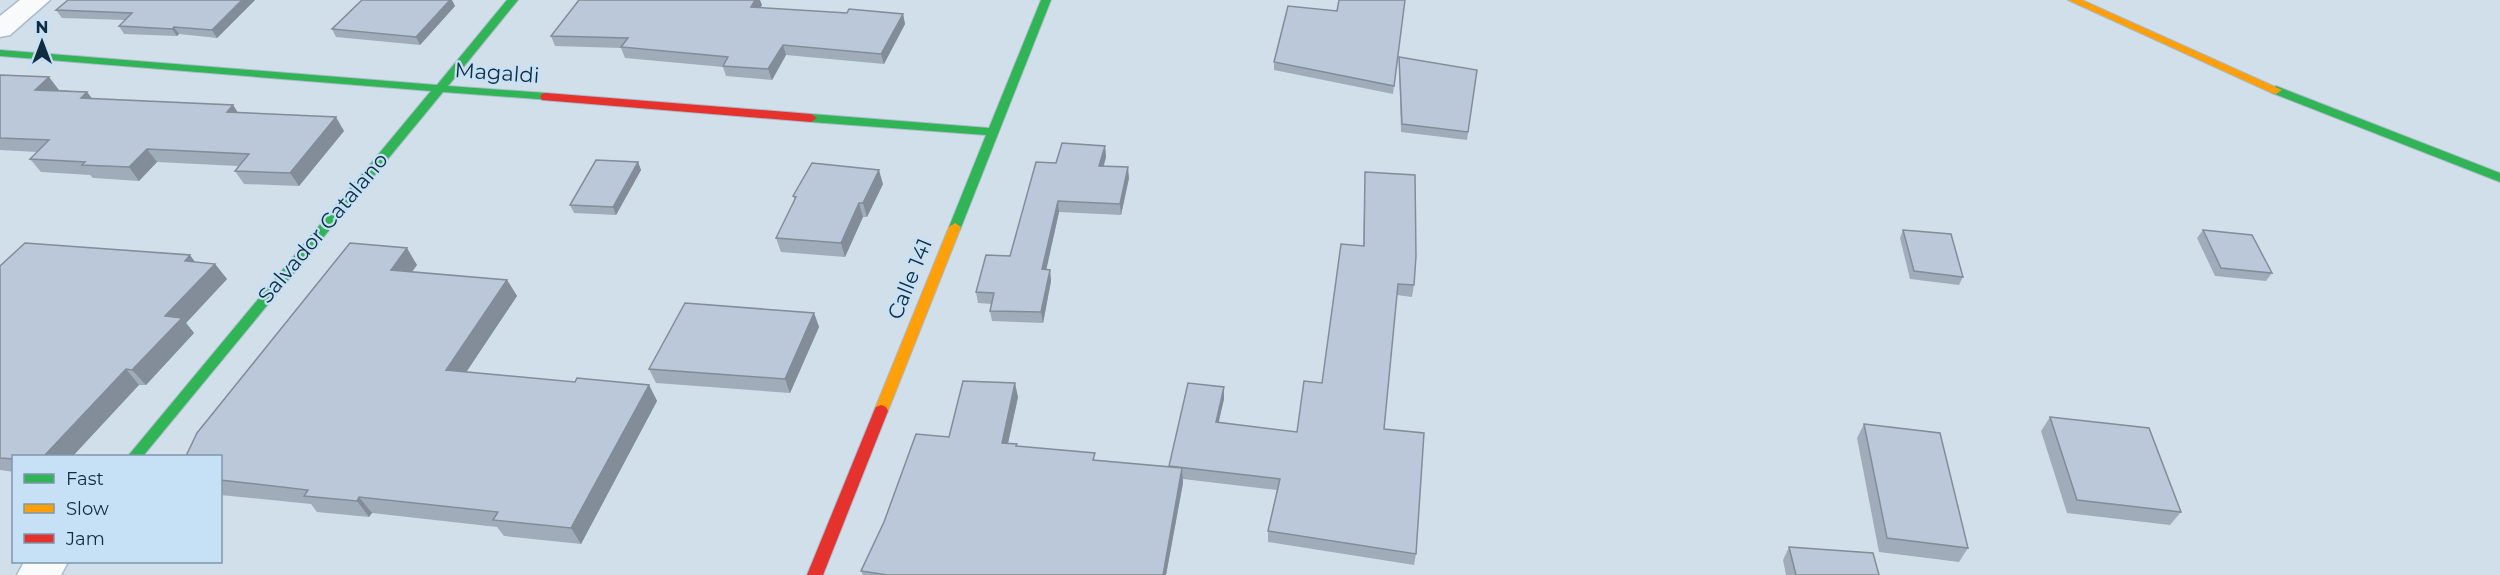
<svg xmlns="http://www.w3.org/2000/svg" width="2500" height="575" viewBox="0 0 2500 575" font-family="Montserrat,sans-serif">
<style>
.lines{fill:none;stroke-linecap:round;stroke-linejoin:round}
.street-casing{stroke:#a9bccc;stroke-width:3}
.fast-casing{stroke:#a9bccc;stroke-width:2}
.slow-casing{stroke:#a9bccc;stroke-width:2}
.jam-casing{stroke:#a9bccc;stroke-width:2}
.street{fill:#f8fafc;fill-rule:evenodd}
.fast{fill:#30b455;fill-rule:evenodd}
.slow{fill:#ff9f0a;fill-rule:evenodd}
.jam{fill:#e5322d;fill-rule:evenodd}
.wall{fill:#a1acbb}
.shaded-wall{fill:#838c99}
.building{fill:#bbc8da;stroke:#838c99;stroke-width:1.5}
.labels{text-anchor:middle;stroke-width:4.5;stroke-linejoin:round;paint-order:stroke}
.street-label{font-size:21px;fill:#102c40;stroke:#c6e0f6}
</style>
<rect width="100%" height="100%" fill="#d1dfeb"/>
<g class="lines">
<defs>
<g id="street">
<polygon points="20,0 50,0 10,35 0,37 0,16"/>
<polygon points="24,562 68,562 61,575 17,575"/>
</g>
<g id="fast">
<polygon points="507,0 518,0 448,86 546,93 550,94 552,97 550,100 443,92 143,456 128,456 431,91 0,56 0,50 437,85"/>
<polygon points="1041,0 1051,0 960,230 955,231 949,227 986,135 811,122 805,118 811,114 989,128"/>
<polygon points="2276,86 2500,173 2500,182 2272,93 2270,90"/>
</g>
<g id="slow">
<polygon points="2068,0 2082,0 2282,90 2276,94 2272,93"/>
<polygon points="955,223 961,227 888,411 886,415 876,415 874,411 949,227"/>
</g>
<g id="jam">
<polygon points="546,93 811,114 817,118 811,122 542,100 540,97 542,94"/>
<polygon points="881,405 886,407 888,411 823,575 807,575 874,411 876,407"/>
</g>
</defs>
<use href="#street" class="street-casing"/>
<use href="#fast" class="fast-casing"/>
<use href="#slow" class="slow-casing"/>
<use href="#jam" class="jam-casing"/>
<use href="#street" class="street"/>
<use href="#fast" class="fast"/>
<use href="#slow" class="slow"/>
<use href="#jam" class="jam"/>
</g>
<g class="wall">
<polygon points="68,0 255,0 217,38 179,34 177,36 124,34 119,26 125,20 62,18 56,10"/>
<polygon points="1405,0 1393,94 1274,70 1274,62 1337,11"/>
<polygon points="762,5 760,8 847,13 903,14 905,24 884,64 786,55 772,80 726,76 723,67 625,58 621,48 555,46 551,36"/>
<polygon points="455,6 420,45 336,37 332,29"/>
<polygon points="1399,57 1477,70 1467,140 1401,132 1399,65"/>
<polygon points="0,75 59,90 87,92 92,99 233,105 238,113 344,131 299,186 244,184 235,171 238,166 157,162 139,181 93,178 90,175 41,172 30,159 37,152 0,150"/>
<polygon points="1105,146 1106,157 1103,166 1129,178 1121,215 1059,212 1046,270 1050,270 1051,281 1043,323 992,321 990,311 991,304 978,303 976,292 1010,256 1056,163"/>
<polygon points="638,162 641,170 616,215 574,213 570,205"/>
<polygon points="1365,172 1414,285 1412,297 1397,295 1384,429 1416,554 1414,565 1268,542 1268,531 1277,490 1183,479 1183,483 1166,575 863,575 861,571 949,437 1018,397 1008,443 1017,444 1017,446 1096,460 1169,467 1188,383 1224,387 1224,399 1218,423 1297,432 1322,383 1363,246"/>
<polygon points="883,184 867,217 863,217 845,257 781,252 776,238 795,200 793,196"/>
<polygon points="1903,230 1963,277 1959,285 1910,279 1900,238"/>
<polygon points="2203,230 2272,273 2266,281 2215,276 2197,238"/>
<polygon points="195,262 215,264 227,279 186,323 194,333 146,385 139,385 14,456 14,472 0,470 0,266"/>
<polygon points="417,265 412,272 507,280 517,296 466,372 575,382 649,385 657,401 581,544 504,536 497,527 372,513 369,517 317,512 311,504 220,495 220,456"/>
<polygon points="814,313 819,327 790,393 656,383 649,369"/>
<polygon points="2050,417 2181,512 2170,525 2067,513 2041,431"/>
<polygon points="1864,424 1968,548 1959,562 1879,552 1857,438"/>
<polygon points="1789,547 1879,575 1786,575 1783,560"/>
</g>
<g class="shaded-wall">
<polygon points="242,0 255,0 217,38 212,30"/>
<polygon points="450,0 452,0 455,6 420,45 416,37"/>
<polygon points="755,0 760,0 762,5 754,17 751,7"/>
<polygon points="903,14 905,24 884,64 881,54"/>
<polygon points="174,27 179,34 177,36 172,29"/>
<polygon points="783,45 786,55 772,80 768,69"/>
<polygon points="49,77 59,90 35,90"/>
<polygon points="87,92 97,105 81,98"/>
<polygon points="233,105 242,119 227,112"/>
<polygon points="336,117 344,131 299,186 290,173"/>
<polygon points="1105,146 1106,157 1101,177 1099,166"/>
<polygon points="147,149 157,162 139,181 129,167"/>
<polygon points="638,162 641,170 616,215 613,207"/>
<polygon points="1128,167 1129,178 1121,215 1120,204"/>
<polygon points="879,170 883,184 867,217 863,203"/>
<polygon points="1058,201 1059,212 1044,280 1042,269"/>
<polygon points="859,203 863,217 845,257 841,243"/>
<polygon points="407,248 417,265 401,286 391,270"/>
<polygon points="190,255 201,270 185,261"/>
<polygon points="215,264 227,279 186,323 194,333 146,385 132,370 165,316"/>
<polygon points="1050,270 1051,281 1043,323 1041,312"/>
<polygon points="507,280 517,296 457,386 446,370"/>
<polygon points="814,313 819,327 790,393 785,379"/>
<polygon points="126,369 139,385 73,456 44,456"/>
<polygon points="1015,383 1018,397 1005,457 1002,443"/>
<polygon points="649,385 657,401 581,544 571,528"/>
<polygon points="1224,387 1224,399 1216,434 1216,422"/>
<polygon points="1182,468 1183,483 1166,575 1163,575"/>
<polygon points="359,497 372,513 369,517 357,501"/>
</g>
<g class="building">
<polygon points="68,0 242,0 212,30 174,27 172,29 119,26 132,13 56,10"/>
<polygon points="362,0 450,0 416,37 332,29"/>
<polygon points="579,0 755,0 751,7 847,13 849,9 903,14 881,54 783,45 768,69 723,66 728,57 621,47 628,38 551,36"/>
<polygon points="1339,0 1405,0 1394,86 1274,62 1288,6 1337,11"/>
<polygon points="1399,57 1477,70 1468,132 1402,124"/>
<polygon points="0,75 49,77 35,90 87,92 81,98 233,105 227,112 336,117 290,173 235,171 249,154 147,149 129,167 82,165 85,162 30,159 49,140 0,138"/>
<polygon points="1062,143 1105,146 1099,166 1128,167 1120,204 1058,201 1042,269 1050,270 1041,312 990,311 994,293 976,292 986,255 1010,256 1036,162 1056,163"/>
<polygon points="596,160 638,162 613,207 570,205"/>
<polygon points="812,163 879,170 863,203 859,203 841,243 776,238 796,197 793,196"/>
<polygon points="1365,172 1415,175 1416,256 1414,285 1398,284 1384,429 1424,433 1416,554 1268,531 1280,479 1169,466 1188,383 1224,387 1216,422 1297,432 1304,381 1322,383 1341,244 1364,246"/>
<polygon points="1903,230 1951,234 1963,277 1914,271"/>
<polygon points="2203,230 2252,235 2272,273 2221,268"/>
<polygon points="25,243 190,255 185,261 215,264 165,316 182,318 132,370 126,369 44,456 14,456 14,459 0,458 0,266"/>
<polygon points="350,243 407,248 391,270 507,280 446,370 575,382 577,378 649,385 571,528 493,520 498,512 359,497 357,501 304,496 308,490 220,480 220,456 186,456 197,433"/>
<polygon points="685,303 814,313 785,379 649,369"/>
<polygon points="963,381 1015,383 1002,443 1017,444 1016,446 1095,453 1093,460 1182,468 1163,575 888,575 861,571 884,522 916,434 949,437"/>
<polygon points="2050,417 2149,428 2181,512 2077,500"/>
<polygon points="1864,424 1940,433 1968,548 1887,538"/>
<polygon points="1789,547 1873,553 1879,575 1796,575"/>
</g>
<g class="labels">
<g class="street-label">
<text transform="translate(497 73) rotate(4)" y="7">Magaldi</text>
<text transform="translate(323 228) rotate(-50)" y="7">Salvador Catalano</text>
<text transform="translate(910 279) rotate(-68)" y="7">Calle 141</text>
</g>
</g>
<rect x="12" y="455" width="210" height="108" fill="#c6e0f6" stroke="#7d98ad" stroke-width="1.5"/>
<rect x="24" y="474" width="30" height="9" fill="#30b455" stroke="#7d98ad" stroke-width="1.5"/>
<text x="66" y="485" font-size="18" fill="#102c40">Fast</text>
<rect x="24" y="504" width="30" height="9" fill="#ff9f0a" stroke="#7d98ad" stroke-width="1.5"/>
<text x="66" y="515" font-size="18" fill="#102c40">Slow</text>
<rect x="24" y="534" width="30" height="9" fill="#e5322d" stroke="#7d98ad" stroke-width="1.5"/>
<text x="66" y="545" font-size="18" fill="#102c40">Jam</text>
<g transform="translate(42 42)" stroke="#c6e0f6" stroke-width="4.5" paint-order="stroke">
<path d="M0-4.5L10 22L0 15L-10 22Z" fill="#102c40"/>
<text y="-9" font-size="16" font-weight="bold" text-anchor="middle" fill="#102c40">N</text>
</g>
</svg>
